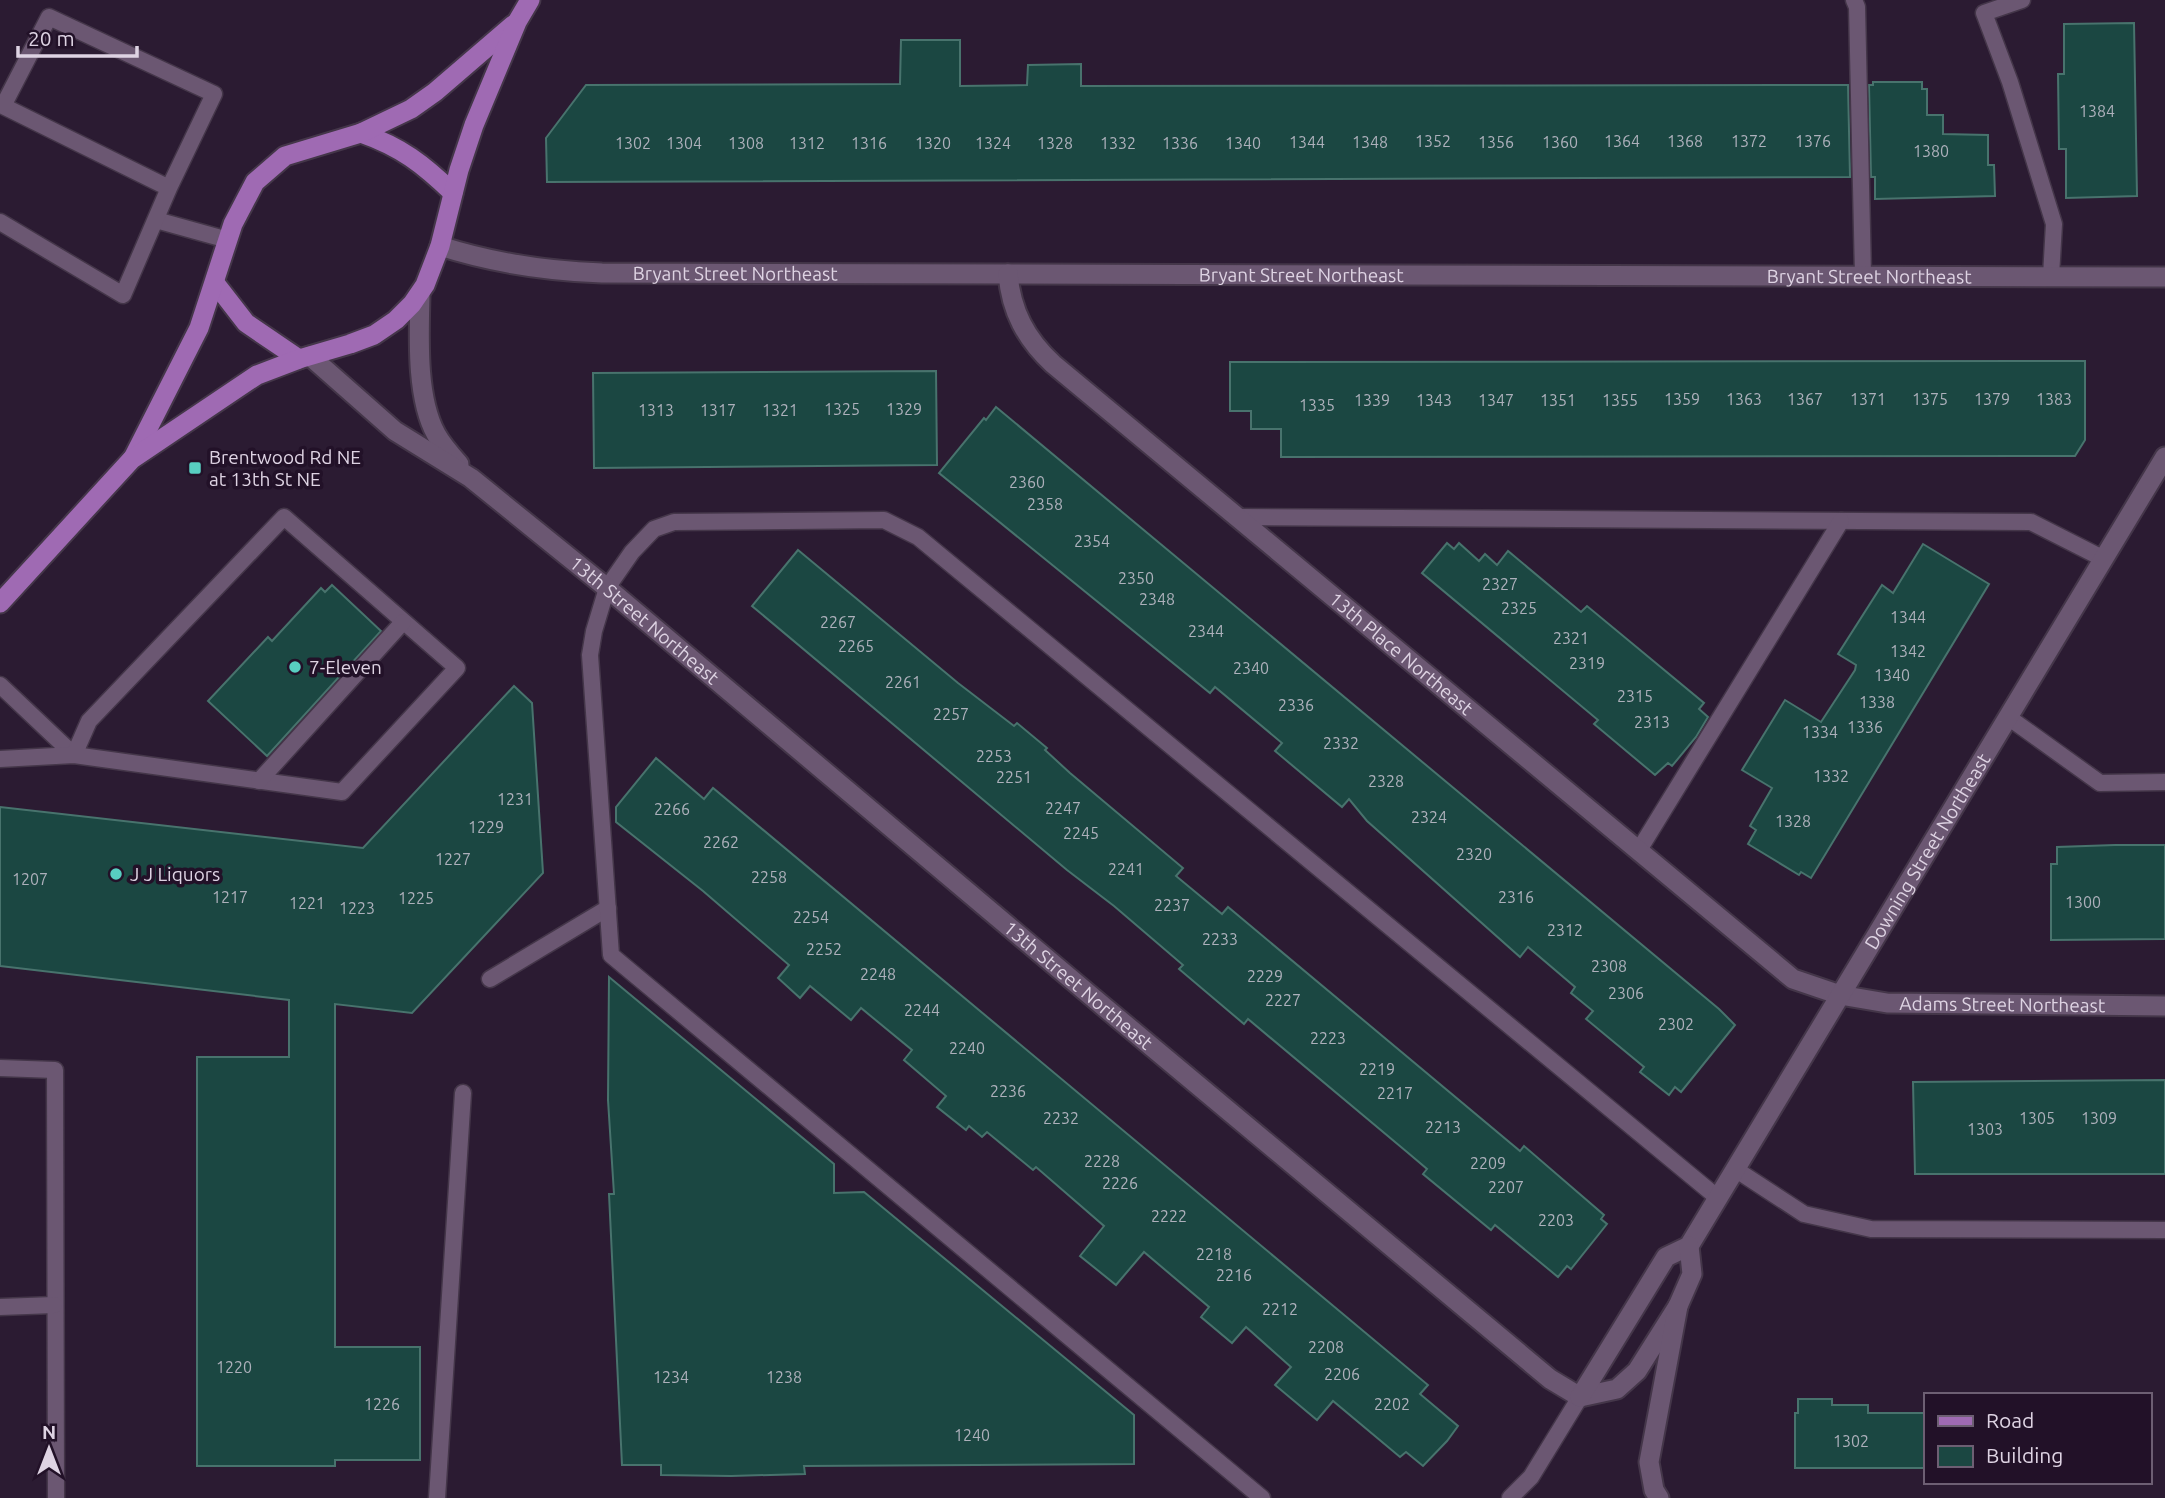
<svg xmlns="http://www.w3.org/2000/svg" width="2165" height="1498" viewBox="0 0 2165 1498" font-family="Ubuntu,sans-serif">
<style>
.building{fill:#1b4742;stroke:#48736d;stroke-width:2}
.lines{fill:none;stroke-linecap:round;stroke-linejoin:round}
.service-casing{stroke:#443649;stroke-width:19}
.minor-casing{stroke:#443649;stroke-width:23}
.primary-casing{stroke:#443649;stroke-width:23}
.service{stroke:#6b5772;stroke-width:16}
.minor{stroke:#6b5772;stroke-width:19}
.primary{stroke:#9f6ab3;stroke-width:19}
.poi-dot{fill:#58cec1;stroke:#221128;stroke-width:2.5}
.labels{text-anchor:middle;stroke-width:7;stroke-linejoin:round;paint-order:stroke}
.number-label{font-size:16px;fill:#adb0bb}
.street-label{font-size:19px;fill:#ded3e3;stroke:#221128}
.poi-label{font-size:19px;fill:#ded3e3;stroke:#221128;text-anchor:start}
</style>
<rect width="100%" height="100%" fill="#2b1b32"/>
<g class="building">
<polygon points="2134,23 2137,196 2066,198 2066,149 2059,149 2058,74 2064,74 2064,24"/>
<polygon points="901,40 960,40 960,86 1027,85 1028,65 1081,64 1081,86 1848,85 1850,177 547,182 546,138 586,85 900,84"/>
<polygon points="1873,82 1922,82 1922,89 1927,89 1927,115 1943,115 1943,134 1988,135 1988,165 1994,165 1995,196 1875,199 1875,177 1871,177 1869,85 1873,85"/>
<polygon points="2085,361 2085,440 2075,456 1281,457 1281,429 1251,429 1251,411 1230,411 1230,362"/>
<polygon points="936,371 937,465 594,468 593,373"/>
<polygon points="996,407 1719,1009 1735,1025 1681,1092 1675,1087 1669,1095 1640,1072 1644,1067 1586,1019 1593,1011 1571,993 1575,987 1528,947 1520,957 1367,821 1349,799 1342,807 1275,751 1282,743 1215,687 1210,693 939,473 984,418 986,420"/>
<polygon points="1447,543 1454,549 1459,543 1479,561 1485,554 1497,565 1508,551 1581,612 1587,606 1704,703 1699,709 1708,717 1696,737 1672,766 1668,763 1655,775 1594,724 1598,720 1422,573"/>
<polygon points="1923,544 1989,584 1811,878 1801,872 1799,875 1748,844 1756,830 1750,826 1772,788 1742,770 1785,700 1821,722 1855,670 1856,665 1838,654 1882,585 1893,593"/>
<polygon points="798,550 958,683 1014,726 1017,723 1047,748 1045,750 1070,773 1183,868 1176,876 1222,914 1228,907 1520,1151 1524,1146 1604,1215 1601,1219 1607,1224 1571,1269 1567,1266 1558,1277 1495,1225 1491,1230 1423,1174 1427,1169 1407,1152 1248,1019 1244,1024 1179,969 1183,965 1114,906 1067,870 752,606"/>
<polygon points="332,585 381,631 267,756 208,701 268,637 272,641 321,588 325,592"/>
<polygon points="514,686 532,703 543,873 412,1013 335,1004 335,1347 420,1347 420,1460 335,1460 335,1466 197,1466 197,1057 289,1057 289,1000 0,966 0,807 363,848"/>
<polygon points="656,758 704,799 713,788 1428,1385 1420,1394 1458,1426 1447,1441 1423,1466 1406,1452 1400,1457 1333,1401 1317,1420 1275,1385 1291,1367 1246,1327 1232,1343 1201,1317 1209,1307 1144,1252 1116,1285 1080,1256 1104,1226 1036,1167 1033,1170 987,1132 982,1137 969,1126 966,1130 937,1107 946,1096 904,1060 912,1050 861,1008 851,1020 810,986 800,998 778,978 789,965 703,891 616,822 616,807"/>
<polygon points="2115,845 2165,845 2165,939 2051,940 2051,864 2057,864 2057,847"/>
<polygon points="609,977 834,1164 834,1193 864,1192 1134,1415 1134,1464 804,1466 805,1474 731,1476 661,1475 661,1465 622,1465 609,1194 614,1194 608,1100"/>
<polygon points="2165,1080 2165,1174 1915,1174 1913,1082"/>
<polygon points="1798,1399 1832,1399 1832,1405 1868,1405 1868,1413 1925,1413 1925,1468 1795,1468 1795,1413 1798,1413"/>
</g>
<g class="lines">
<defs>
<g id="service">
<polyline points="1854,0 1857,7 1863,275"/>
<polyline points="2022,0 1984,13 2010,82 2054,224 2051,276"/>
<polyline points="156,220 228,240"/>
<polyline points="0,222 123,295 169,188 214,94 49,17 3,106 169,188"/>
<polyline points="1237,517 2031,522 2104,559"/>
<polyline points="0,685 74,755"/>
<polyline points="2008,717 2100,783 2165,782"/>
<polyline points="0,759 74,755 342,792 457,668 284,517 89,721 74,755"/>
<polyline points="259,781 403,622"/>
<polyline points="1639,850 1841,521"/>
<polyline points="490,979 608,908"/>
<polyline points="0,1068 55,1070 56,1498"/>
<polyline points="1735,1169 1804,1214 1871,1229 2165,1230"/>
<polyline points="0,1307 54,1305"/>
<polyline points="437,1498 463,1093"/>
<polyline points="1262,1498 611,955 590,655 594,631 607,588 632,552 654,529 674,522 884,520 918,537 1718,1198"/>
<polyline points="1510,1498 1531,1477 1580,1397"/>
</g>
<g id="minor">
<path id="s1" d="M440 246C493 263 547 271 602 273L2165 277"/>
<path id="s2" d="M1008 274C1011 311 1026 339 1053 364L1793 979 1840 995 1887 1003 2165 1006"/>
<path d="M420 295C419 337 416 397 436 434 442 445 451 455 459 464"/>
<path id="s3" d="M310 356 395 431 471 478 607 588 1103 1006 1550 1379 1580 1397 1617 1389 1637 1371 1678 1306"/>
<path id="s4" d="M1580 1397 1666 1257 1689 1246 2165 457"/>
<polyline points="1659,1498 1654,1490 1649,1462 1678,1306 1692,1274 1689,1246"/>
</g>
<g id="primary">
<path d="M361 133C401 147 423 164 453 193"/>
<polyline points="215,283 246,323 299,359"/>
<polyline points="133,458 199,328 233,224 255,182 285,156 361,133 411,109 435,92 513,25"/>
<polyline points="0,603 132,459 257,375 299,359 350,344 374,335 396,320 412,304 425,285 440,246 459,170 474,125 517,22 530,0"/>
</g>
</defs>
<use href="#service" class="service-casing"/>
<use href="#minor" class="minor-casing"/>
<use href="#primary" class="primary-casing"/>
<use href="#service" class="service"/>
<use href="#minor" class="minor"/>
<use href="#primary" class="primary"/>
</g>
<g class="poi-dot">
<rect x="188" y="461" width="14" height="14" rx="3.5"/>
<circle cx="295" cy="667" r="7"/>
<circle cx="116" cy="874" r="7"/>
</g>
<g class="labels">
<g class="number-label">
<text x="2097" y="117">1384</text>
<text x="1433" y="147">1352</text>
<text x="1622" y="147">1364</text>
<text x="1685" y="147">1368</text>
<text x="1749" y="147">1372</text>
<text x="1813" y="147">1376</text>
<text x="1307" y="148">1344</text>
<text x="1370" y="148">1348</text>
<text x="1496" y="148">1356</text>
<text x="1560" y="148">1360</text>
<text x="633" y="149">1302</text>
<text x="684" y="149">1304</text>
<text x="746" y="149">1308</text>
<text x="807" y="149">1312</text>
<text x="869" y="149">1316</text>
<text x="933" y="149">1320</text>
<text x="993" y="149">1324</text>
<text x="1055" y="149">1328</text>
<text x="1118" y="149">1332</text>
<text x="1180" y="149">1336</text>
<text x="1243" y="149">1340</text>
<text x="1931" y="157">1380</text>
<text x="1682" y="405">1359</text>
<text x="1744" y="405">1363</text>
<text x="1805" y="405">1367</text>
<text x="1868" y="405">1371</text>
<text x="1930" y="405">1375</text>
<text x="1992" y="405">1379</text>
<text x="2054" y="405">1383</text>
<text x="1372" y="406">1339</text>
<text x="1434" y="406">1343</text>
<text x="1496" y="406">1347</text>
<text x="1558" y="406">1351</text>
<text x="1620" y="406">1355</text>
<text x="1317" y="411">1335</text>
<text x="842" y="415">1325</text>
<text x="904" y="415">1329</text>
<text x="656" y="416">1313</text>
<text x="718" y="416">1317</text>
<text x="780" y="416">1321</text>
<text x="1027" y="488">2360</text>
<text x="1045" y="510">2358</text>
<text x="1092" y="547">2354</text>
<text x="1136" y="584">2350</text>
<text x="1500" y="590">2327</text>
<text x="1157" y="605">2348</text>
<text x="1519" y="614">2325</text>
<text x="1908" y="623">1344</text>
<text x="838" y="628">2267</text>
<text x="1206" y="637">2344</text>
<text x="1571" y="644">2321</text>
<text x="856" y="652">2265</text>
<text x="1908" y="657">1342</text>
<text x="1587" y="669">2319</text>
<text x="1251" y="674">2340</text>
<text x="1892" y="681">1340</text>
<text x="903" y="688">2261</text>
<text x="1635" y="702">2315</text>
<text x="1877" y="708">1338</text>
<text x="1296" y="711">2336</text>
<text x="951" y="720">2257</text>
<text x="1652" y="728">2313</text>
<text x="1865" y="733">1336</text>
<text x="1820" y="738">1334</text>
<text x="1341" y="749">2332</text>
<text x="994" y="762">2253</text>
<text x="1831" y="782">1332</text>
<text x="1014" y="783">2251</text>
<text x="1386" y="787">2328</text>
<text x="515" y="805">1231</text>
<text x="1063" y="814">2247</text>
<text x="672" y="815">2266</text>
<text x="1429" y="823">2324</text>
<text x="1793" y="827">1328</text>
<text x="486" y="833">1229</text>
<text x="1081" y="839">2245</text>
<text x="721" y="848">2262</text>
<text x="1474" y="860">2320</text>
<text x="453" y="865">1227</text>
<text x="1126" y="875">2241</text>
<text x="769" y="883">2258</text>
<text x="30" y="885">1207</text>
<text x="230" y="903">1217</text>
<text x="1516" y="903">2316</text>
<text x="416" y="904">1225</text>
<text x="2083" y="908">1300</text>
<text x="307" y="909">1221</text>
<text x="1172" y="911">2237</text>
<text x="357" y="914">1223</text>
<text x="811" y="923">2254</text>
<text x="1565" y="936">2312</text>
<text x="1220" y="945">2233</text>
<text x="824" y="955">2252</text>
<text x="1609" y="972">2308</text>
<text x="878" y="980">2248</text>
<text x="1265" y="982">2229</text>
<text x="1626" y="999">2306</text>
<text x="1283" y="1006">2227</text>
<text x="922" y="1016">2244</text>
<text x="1676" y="1030">2302</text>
<text x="1328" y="1044">2223</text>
<text x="967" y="1054">2240</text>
<text x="1377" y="1075">2219</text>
<text x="1008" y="1097">2236</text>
<text x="1395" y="1099">2217</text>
<text x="1061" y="1124">2232</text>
<text x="2037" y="1124">1305</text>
<text x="2099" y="1124">1309</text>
<text x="1443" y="1133">2213</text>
<text x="1985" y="1135">1303</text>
<text x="1102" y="1167">2228</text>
<text x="1488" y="1169">2209</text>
<text x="1120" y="1189">2226</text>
<text x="1506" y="1193">2207</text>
<text x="1169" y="1222">2222</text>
<text x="1556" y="1226">2203</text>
<text x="1214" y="1260">2218</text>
<text x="1234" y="1281">2216</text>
<text x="1280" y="1315">2212</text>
<text x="1326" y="1353">2208</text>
<text x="234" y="1373">1220</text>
<text x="1342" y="1380">2206</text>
<text x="671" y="1383">1234</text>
<text x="784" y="1383">1238</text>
<text x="382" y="1410">1226</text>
<text x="1392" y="1410">2202</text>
<text x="972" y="1441">1240</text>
<text x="1851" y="1447">1302</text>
</g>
<g class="street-label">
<text dy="7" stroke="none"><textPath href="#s1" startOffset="298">Bryant Street Northeast</textPath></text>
<text dy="7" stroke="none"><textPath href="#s1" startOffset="864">Bryant Street Northeast</textPath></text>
<text dy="7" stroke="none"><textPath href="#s1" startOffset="1432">Bryant Street Northeast</textPath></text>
<text dy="7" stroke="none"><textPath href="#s3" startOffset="427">13th Street Northeast</textPath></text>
<text dy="7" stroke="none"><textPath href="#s2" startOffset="556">13th Place Northeast</textPath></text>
<text dy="7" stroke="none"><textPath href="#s4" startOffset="651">Downing Street Northeast</textPath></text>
<text dy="7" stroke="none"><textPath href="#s3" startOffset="994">13th Street Northeast</textPath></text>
<text dy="7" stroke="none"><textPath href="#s2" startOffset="1278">Adams Street Northeast</textPath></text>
</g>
<g class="poi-label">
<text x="209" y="464">Brentwood Rd NE<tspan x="209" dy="22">at 13th St NE</tspan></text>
<text x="309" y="674">7-Eleven</text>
<text x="130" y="881">J J Liquors</text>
</g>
</g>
<rect x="1924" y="1393" width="228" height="91" fill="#221128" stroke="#6d5f73" stroke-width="2"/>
<rect x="1938" y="1416" width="35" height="10" fill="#9f6ab3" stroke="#6d5f73" stroke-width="2"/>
<text x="1986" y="1428" font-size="21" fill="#ded3e3">Road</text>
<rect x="1938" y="1446" width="35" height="21" fill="#1b4742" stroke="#6d5f73" stroke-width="2"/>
<text x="1986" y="1463" font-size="21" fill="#ded3e3">Building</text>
<g transform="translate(49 1449)" stroke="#221128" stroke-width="5" paint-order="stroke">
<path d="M0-5L12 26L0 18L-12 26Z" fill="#ded3e3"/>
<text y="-10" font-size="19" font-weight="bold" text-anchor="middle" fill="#ded3e3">N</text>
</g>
<path d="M18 46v10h119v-10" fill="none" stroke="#ded3e3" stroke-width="3.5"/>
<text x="28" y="46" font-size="21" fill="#ded3e3" stroke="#221128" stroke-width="5" paint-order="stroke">20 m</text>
</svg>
